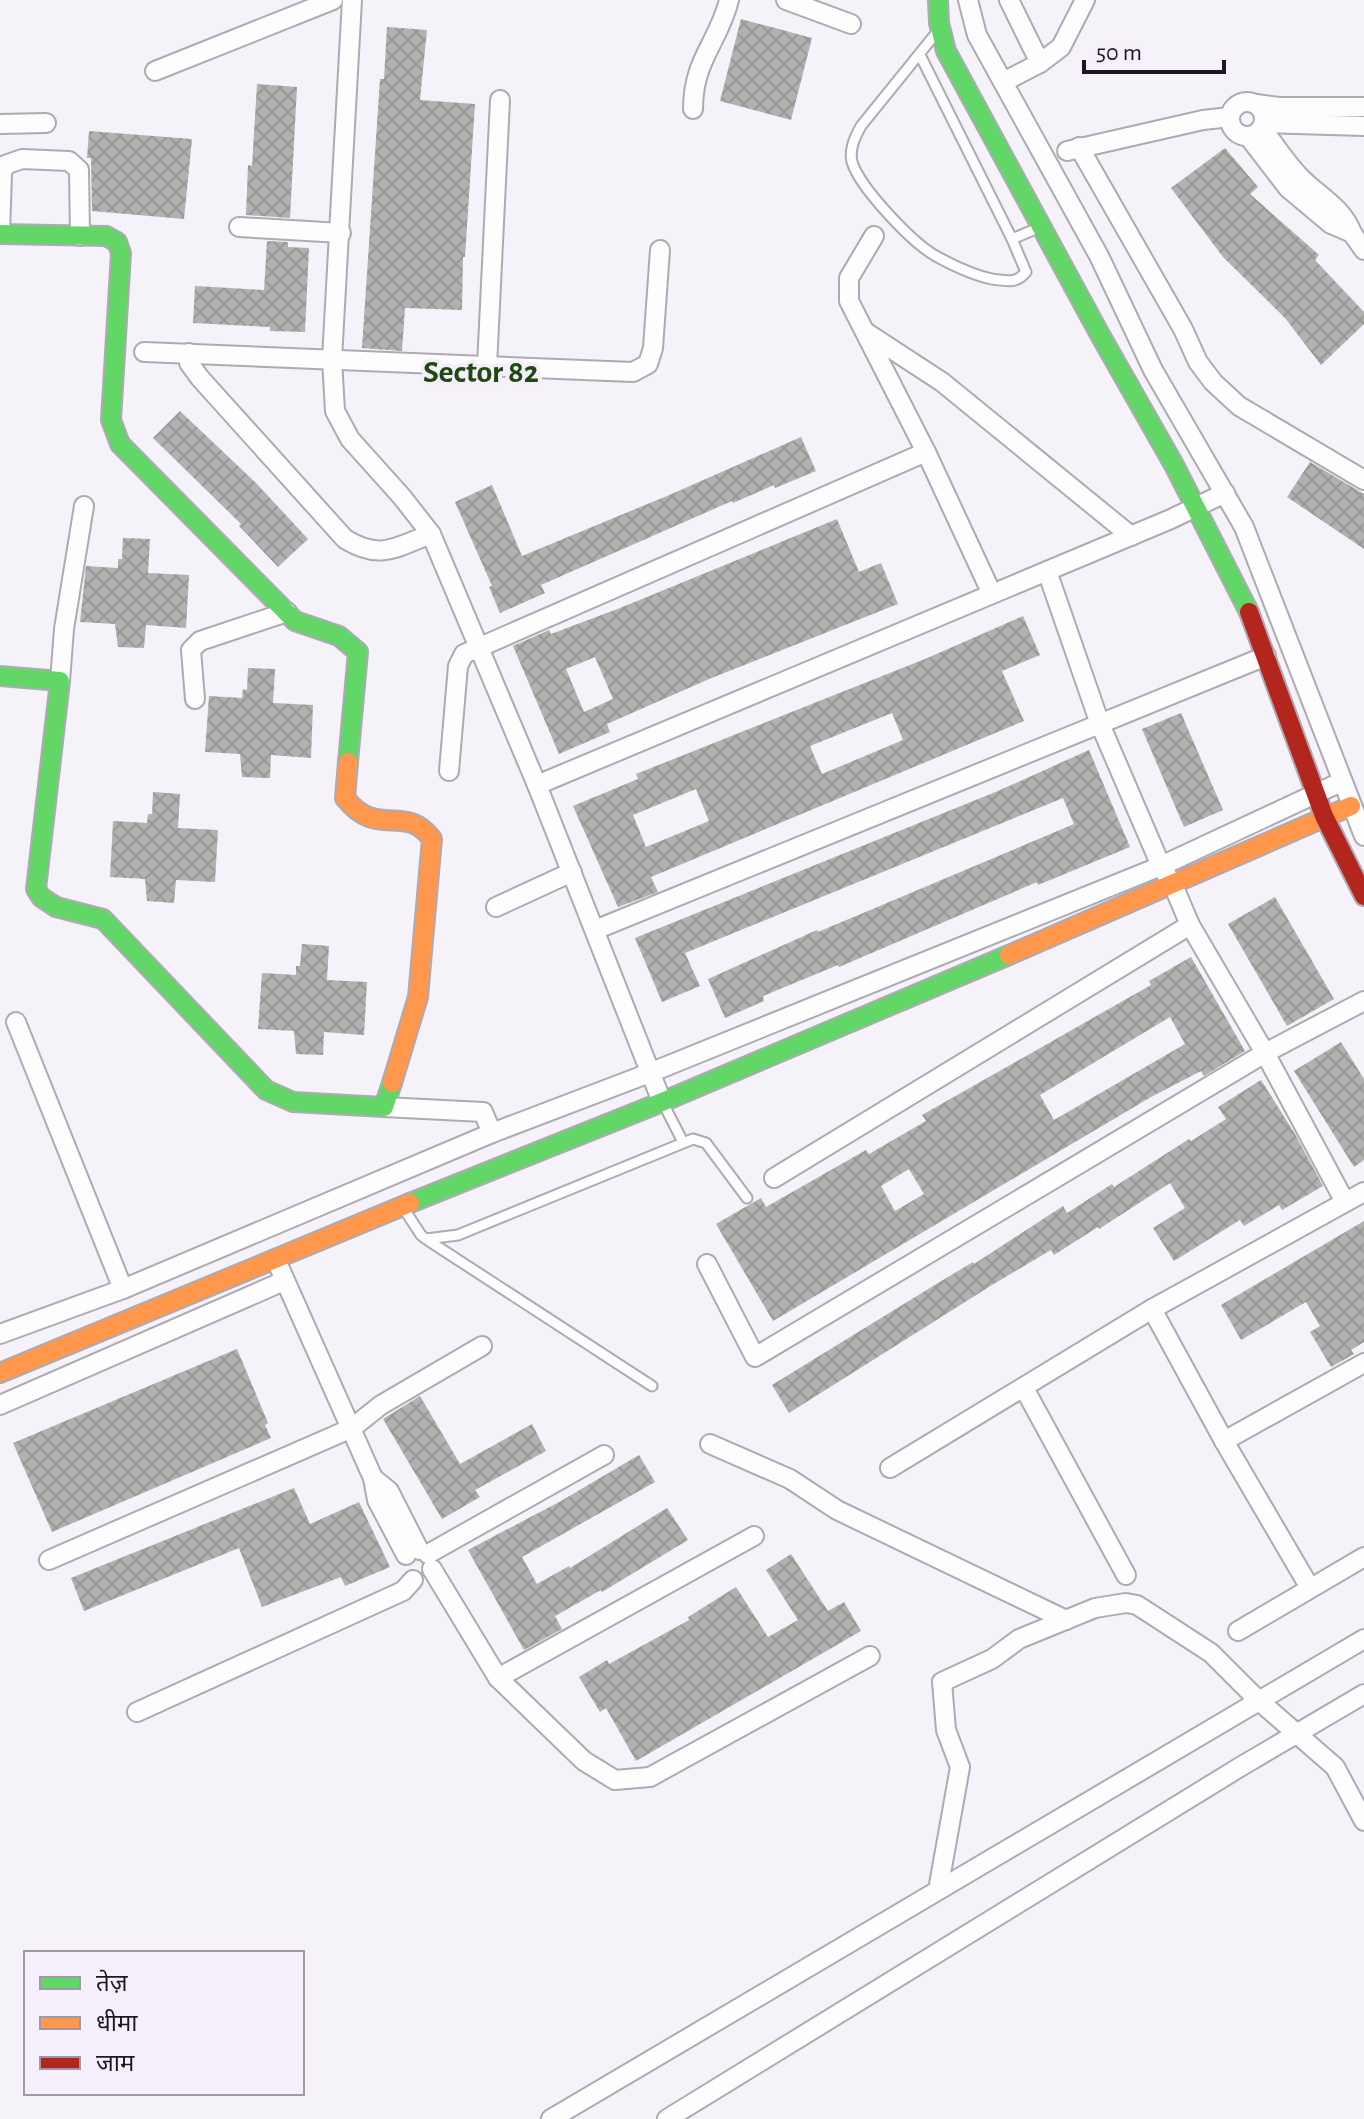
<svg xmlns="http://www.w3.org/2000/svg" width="1364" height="2119" viewBox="0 0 1364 2119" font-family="'Alegreya Sans','Noto Sans Devanagari',sans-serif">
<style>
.building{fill:url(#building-cross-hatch);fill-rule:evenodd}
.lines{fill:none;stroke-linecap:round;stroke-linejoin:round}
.lane-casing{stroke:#aeaab3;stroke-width:13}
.street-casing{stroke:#aeaab3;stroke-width:22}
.fast-casing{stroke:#aeaab3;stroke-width:22}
.slow-casing{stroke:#aeaab3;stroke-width:22}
.jam-casing{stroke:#aeaab3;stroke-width:22}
.lane{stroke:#fefdfe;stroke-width:9}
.street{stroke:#fefdfe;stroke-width:18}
.fast{stroke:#63d668;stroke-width:18}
.slow{stroke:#ff974d;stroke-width:18}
.jam{stroke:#b3261e;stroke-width:18}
.labels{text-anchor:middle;stroke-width:8;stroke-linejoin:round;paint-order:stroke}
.district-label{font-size:32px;font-weight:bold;fill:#1f4a0f;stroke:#f5effc}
</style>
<defs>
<pattern id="building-cross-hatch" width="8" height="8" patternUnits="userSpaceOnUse" patternTransform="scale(2)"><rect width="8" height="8" fill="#b0b2b0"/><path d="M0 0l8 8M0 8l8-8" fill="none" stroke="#979897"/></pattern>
</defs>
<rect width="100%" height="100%" fill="#f5f2f9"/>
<g class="building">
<polygon points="741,19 812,38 791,120 720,101"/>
<polygon points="387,27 427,30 420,100 475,104 465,257 463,257 462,310 405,308 402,351 362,348 380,79 384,79"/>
<polygon points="257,84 297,87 290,218 246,215 248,165 252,166"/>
<polygon points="89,131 192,139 184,219 92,211 91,158 87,158"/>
<polygon points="1225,148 1258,187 1250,194 1319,255 1315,260 1364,312 1364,324 1321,365 1285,318 1223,257 1171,188"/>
<polygon points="267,241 288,242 288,247 309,248 305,332 270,331 270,327 193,323 195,286 264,290"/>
<polygon points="180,411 257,484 308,539 278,567 239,526 241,524 153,438"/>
<polygon points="801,437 816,471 775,488 774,485 733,503 732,501 541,585 545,593 500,613 489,587 492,586 455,502 492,485 522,556 674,493"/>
<polygon points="1310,462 1364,494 1364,549 1287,497"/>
<path d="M837 519 859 572 881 563 898 604 709 679 607 724 610 732 559 754 513 646 549 630 551 634 620 608ZM595 657 613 699 584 712 566 669Z"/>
<polygon points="123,538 150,539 148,573 189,575 186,628 146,625 144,648 118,647 115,624 80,622 86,566 118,568 118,559 122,559"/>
<path d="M1023 616 1040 655 1002 671 1024 721 651 877 658 892 618 907 573 806 638 779 636 774 925 659ZM892 713 903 740 822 774 810 746ZM696 789 709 821 646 847 633 815Z"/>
<polygon points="248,668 275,669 273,703 313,705 311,758 271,755 270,778 242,777 240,754 205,752 209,696 242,698 243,689 247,690"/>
<polygon points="1181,713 1223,810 1184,827 1142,729"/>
<polygon points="1089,750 1130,847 1038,885 1037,882 839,967 838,965 763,996 764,1001 725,1018 708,979 817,930 818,932 1074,824 1063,798 685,953 700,986 662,1002 635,938 998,791"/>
<polygon points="153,792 180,794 178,828 218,830 215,882 176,880 174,903 147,901 145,879 110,877 113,821 147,823 148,814 152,814"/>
<polygon points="1275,897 1334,999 1287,1026 1228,924"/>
<polygon points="302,944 329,946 327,980 367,982 364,1035 324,1032 323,1055 296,1054 294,1031 258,1029 262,973 296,975 296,966 300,966"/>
<path d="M1191 957 1245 1051 1204 1076 1201 1071 1151 1097 773 1321 716 1224 761 1198 766 1207 866 1150 869 1154 926 1121 922 1115 1151 985 1149 981ZM1170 1017 1185 1044 1054 1120 1040 1095ZM909 1169 924 1194 895 1211 881 1186Z"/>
<polygon points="1341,1042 1364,1079 1364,1160 1354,1167 1294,1071"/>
<polygon points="1261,1080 1295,1134 1323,1186 1282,1210 1279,1205 1244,1226 1240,1220 1174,1261 1153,1228 1185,1208 1170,1183 1099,1229 1098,1227 1054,1255 1051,1250 992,1285 789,1413 772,1385 938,1283 973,1262 974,1264 1063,1206 1067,1213 1112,1184 1114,1187 1189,1139 1191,1141 1226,1119 1218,1107"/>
<polygon points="1364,1221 1364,1342 1351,1350 1354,1354 1331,1367 1310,1332 1320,1326 1306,1302 1241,1340 1221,1305"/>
<polygon points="237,1349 268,1423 265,1425 271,1438 52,1532 13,1443"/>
<polygon points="420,1396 460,1464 532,1424 546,1451 475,1490 480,1497 442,1519 383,1419"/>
<polygon points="639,1455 655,1482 522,1557 537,1584 569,1566 570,1568 667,1508 688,1540 602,1592 601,1590 555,1616 562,1629 524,1650 468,1550 561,1501"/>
<polygon points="294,1488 310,1524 359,1502 390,1567 345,1586 341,1577 262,1607 239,1548 84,1611 71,1578"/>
<polygon points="791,1554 828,1611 844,1602 861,1631 636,1761 606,1708 600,1712 579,1677 607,1660 609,1664 689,1620 688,1617 736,1587 768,1637 798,1620 766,1570"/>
</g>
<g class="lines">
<defs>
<g id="lane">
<path d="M937 32 861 126C855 137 849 149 852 162 860 188 911 241 934 255 952 265 973 275 992 279 1007 281 1016 284 1026 272L1012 239 1038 228"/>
<polyline points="920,55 1012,239"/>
<polyline points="664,1105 683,1142"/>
<polyline points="404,1209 421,1235 426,1239 458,1235 693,1139 706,1143 747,1198"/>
<polyline points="429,1241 652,1386"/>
</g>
<g id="street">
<polyline points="352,0 332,359 335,411 350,439 402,497 431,534 537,785 662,1102"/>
<polyline points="786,0 851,24"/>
<polyline points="968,0 977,35 1099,256 1153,370 1244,527 1364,836"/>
<polyline points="1009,0 1040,63"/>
<polyline points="155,71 333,0"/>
<polyline points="1003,82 1040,63 1061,47 1085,0"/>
<circle cx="1247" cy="119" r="17"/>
<polyline points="1256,104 1279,107 1364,107"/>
<path d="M693 109C693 59 719 42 729 0"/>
<polyline points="1264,123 1364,126"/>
<polyline points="0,124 46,123"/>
<path d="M1262 128C1275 145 1286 163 1301 178 1320 197 1342 207 1352 233"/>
<polyline points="1248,136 1288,188 1331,224 1352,233 1364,250"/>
<polyline points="1079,147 1183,329 1198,362 1213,382 1239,406 1364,480"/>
<polyline points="1067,151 1203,120 1230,117"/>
<polyline points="239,227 341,233"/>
<polyline points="0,234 2,173 5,165 22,159 69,161 79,170 80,236"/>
<polyline points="874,236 849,278 849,301 926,452 992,594"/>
<polyline points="867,333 942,382 1131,536"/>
<polyline points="144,352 633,372 648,364 653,348 660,250"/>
<path d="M189 353V363L200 378 345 539C381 561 396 547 431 534"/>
<polyline points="487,366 500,100"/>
<polyline points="1047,571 1100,724 1161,866 1173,885 1190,925 1265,1053 1345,1202"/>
<polyline points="60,681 64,629 84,506"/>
<polyline points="195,699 191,650 200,641 287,612"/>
<polyline points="449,771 458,666 464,654 926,452"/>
<polyline points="537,785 1171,519 1225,493"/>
<polyline points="496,907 572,872"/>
<polyline points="595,930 1266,656"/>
<polyline points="16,1022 123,1289"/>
<polyline points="384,1107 483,1112 492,1133"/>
<polyline points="774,1178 1190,925"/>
<polyline points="276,1260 373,1478 377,1500 406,1555"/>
<polyline points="707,1264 755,1357 1265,1053 1364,1001"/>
<polyline points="1152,1309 1224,1441 1310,1588"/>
<polyline points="0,1334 123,1289 492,1133 652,1072 1161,866 1341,782"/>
<polyline points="1024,1388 1126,1575"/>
<polyline points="0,1405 284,1281"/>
<polyline points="1224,1441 1364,1363"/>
<polyline points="710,1444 790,1479 837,1510 1066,1620"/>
<polyline points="890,1468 1152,1309 1364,1192"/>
<polyline points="373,1478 389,1491 419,1550"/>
<polyline points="428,1554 604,1455"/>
<polyline points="49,1560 352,1428 381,1405 482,1346"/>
<polyline points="432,1569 498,1678 584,1761 615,1780 650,1777 870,1656"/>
<polyline points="1238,1631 1364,1557"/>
<polyline points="498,1678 754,1536"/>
<polyline points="137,1712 403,1591 413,1580"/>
<polyline points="938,1890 960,1767 946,1730 942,1682 992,1659 1019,1639 1095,1608 1126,1603 1137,1605 1211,1653 1258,1700 1335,1767 1364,1821"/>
<polyline points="551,2119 1364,1639"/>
<polyline points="667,2119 1240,1767 1364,1694"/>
</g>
<g id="fast">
<polyline points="938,0 939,23 946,51 1099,333 1174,465 1249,612"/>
<polyline points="0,234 106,236 117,242 121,253 111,420 120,444 295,621 339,636 358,652 348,762"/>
<polyline points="0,676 60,681 36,889 41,897 56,907 103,919 266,1090 293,1102 384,1107 392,1083"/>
<polyline points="410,1203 662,1102 1009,955"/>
</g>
<g id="slow">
<path d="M348 762 345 798C378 840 404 802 432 839L418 997 392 1083"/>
<polyline points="1009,955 1351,806"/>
<polyline points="0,1373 410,1203"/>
</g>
<polyline id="jam" points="1249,612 1324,816 1364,896"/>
</defs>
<use href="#lane" class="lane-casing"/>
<use href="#street" class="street-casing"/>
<use href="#fast" class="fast-casing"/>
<use href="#slow" class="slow-casing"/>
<use href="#jam" class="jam-casing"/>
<use href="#lane" class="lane"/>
<use href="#street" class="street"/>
<use href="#fast" class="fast"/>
<use href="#slow" class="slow"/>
<use href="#jam" class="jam"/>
</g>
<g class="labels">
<g class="district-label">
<text x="481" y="382">Sector 82</text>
</g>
</g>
<rect x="24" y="1951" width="280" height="144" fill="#f5effc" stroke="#9e99a5" stroke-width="2"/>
<rect x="40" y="1977" width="40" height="12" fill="#63d668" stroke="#9e99a5" stroke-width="2"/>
<text x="96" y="1991" font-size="24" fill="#1c1722">तेज़</text>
<rect x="40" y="2017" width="40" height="12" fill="#ff974d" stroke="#9e99a5" stroke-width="2"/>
<text x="96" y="2031" font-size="24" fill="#1c1722">धीमा</text>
<rect x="40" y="2057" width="40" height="12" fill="#b3261e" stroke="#9e99a5" stroke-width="2"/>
<text x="96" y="2071" font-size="24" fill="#1c1722">जाम</text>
<path d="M1084 60v12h140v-12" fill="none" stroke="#1c1722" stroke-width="4"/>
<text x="1096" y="60" font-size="24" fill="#1c1722" stroke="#f5effc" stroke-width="6" paint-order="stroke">50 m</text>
</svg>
